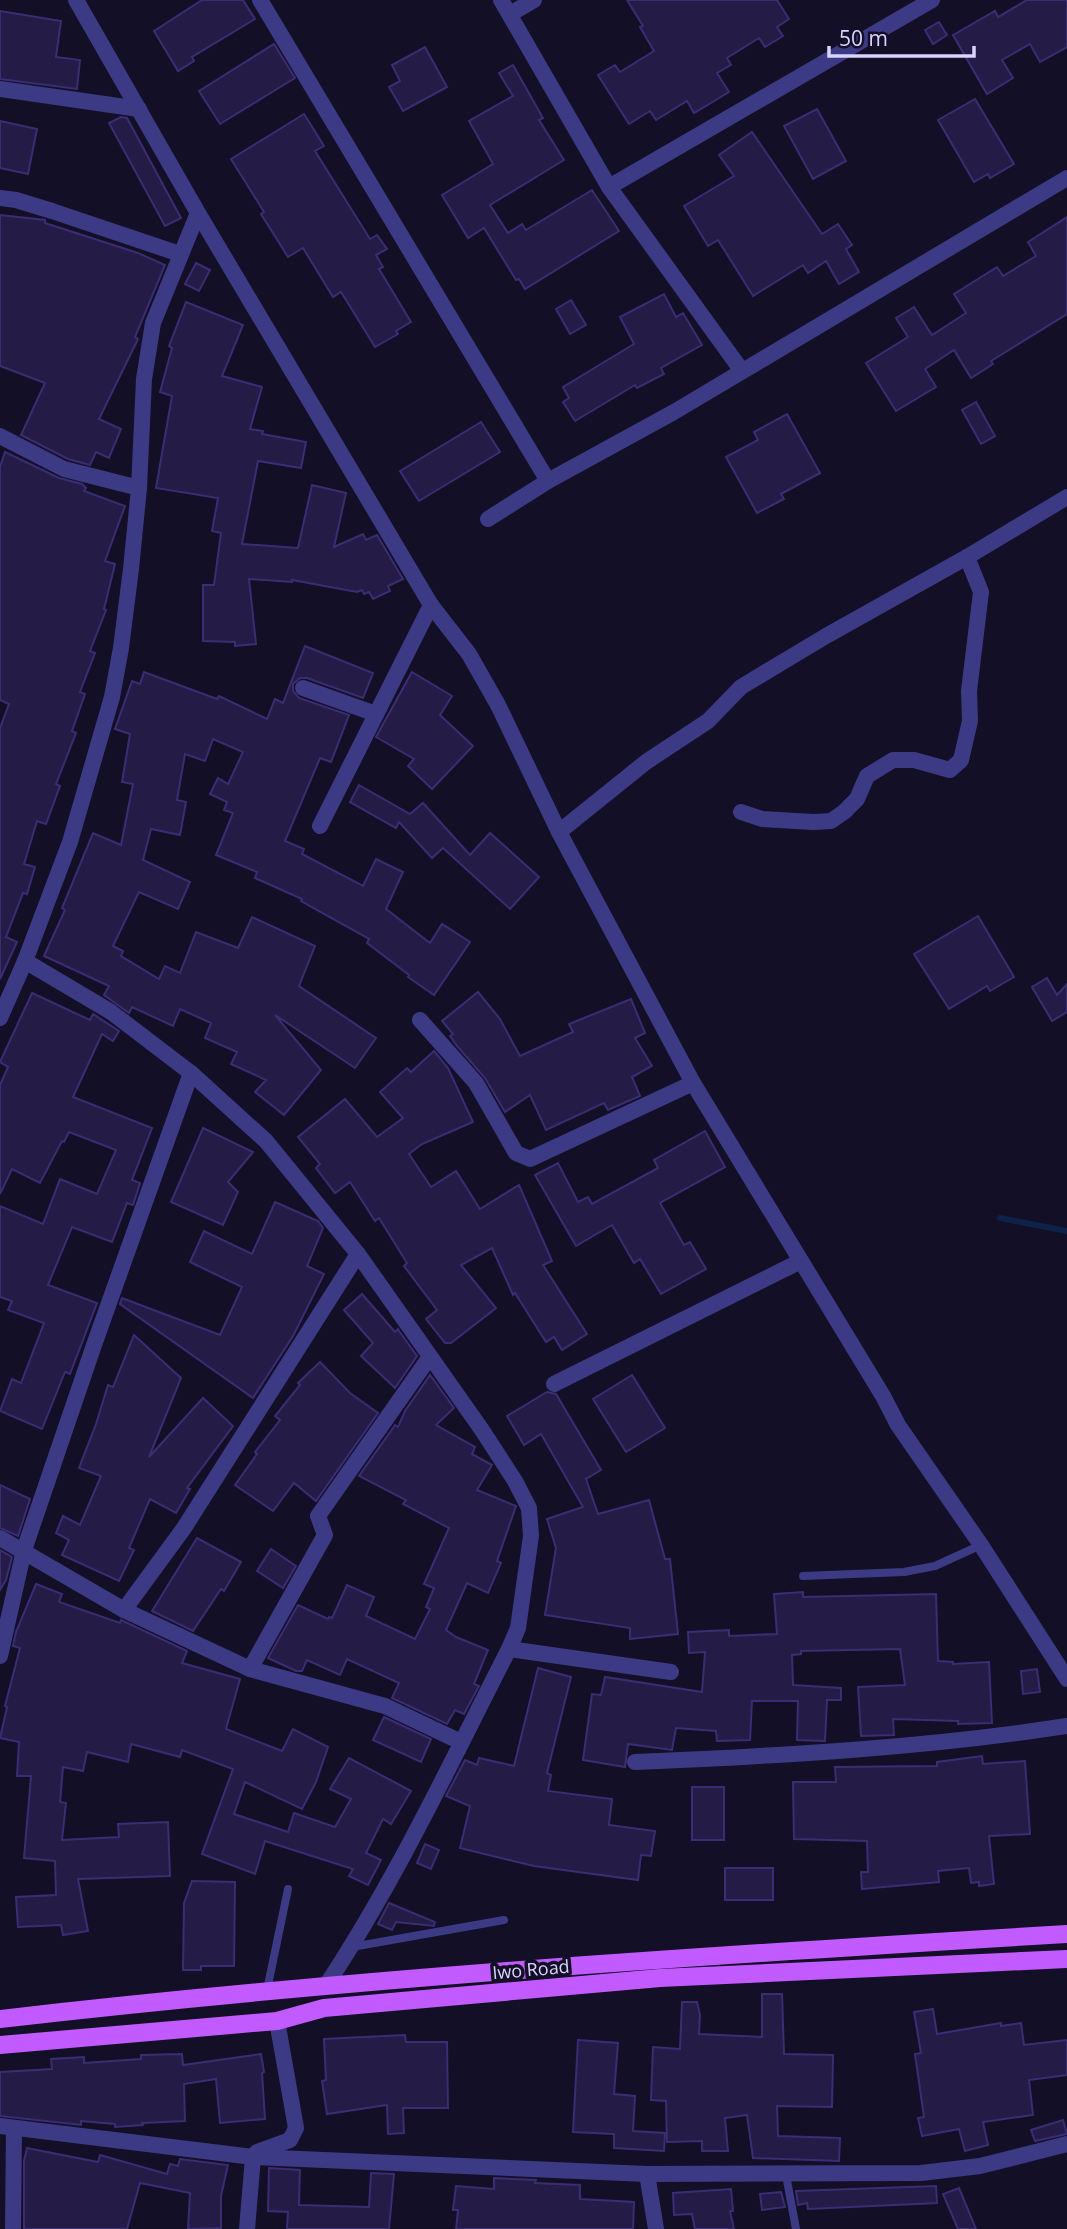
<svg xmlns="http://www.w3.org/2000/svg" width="1067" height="2229" viewBox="0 0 1067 2229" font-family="'Open Sans',sans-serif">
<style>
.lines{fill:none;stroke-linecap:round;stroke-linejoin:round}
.stream{stroke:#0c2248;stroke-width:6}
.building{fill:#241b47;stroke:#3b2d73;stroke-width:2}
.service{stroke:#3d3a85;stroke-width:8}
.minor{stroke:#3d3a85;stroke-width:16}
.primary{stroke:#c25bff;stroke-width:18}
.labels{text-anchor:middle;stroke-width:7;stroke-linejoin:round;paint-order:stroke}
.street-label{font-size:18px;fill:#d9d4ff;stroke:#130f26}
</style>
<rect width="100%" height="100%" fill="#130f26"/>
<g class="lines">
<polyline class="stream" points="1000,1218 1067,1231"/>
</g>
<g class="building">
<polygon points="202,0 243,0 255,19 192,57 194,61 178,71 154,31"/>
<polygon points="627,0 777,0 789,19 777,27 783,36 765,47 759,38 727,58 731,65 717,73 729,92 694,113 687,101 656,120 650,111 629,124 598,75 615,65 620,72 654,51 640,27 643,26"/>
<polygon points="1027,0 1067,0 1067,47 1040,62 1030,44 1002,60 1013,78 987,94 953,35 995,11 998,17"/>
<polygon points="0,11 61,21 56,57 80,60 77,89 0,79"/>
<polygon points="939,22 947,35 933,44 925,30"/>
<polygon points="274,44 295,78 220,124 199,91"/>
<polygon points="425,47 447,87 403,111 389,87 400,81 392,65"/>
<polygon points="513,65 543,118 539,120 564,160 490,205 508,233 522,224 526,230 592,190 619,231 525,289 519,279 516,280 484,228 468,238 442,195 493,164 469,121 513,96 499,73"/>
<polygon points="975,99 1014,164 990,178 988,174 974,182 938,120"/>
<polygon points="817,109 846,161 813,179 784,126"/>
<polygon points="304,114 324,146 315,151 370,239 377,235 387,249 376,255 383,267 379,269 411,322 396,331 398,334 375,347 341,292 333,297 303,248 288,257 261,214 264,212 231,159"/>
<polygon points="121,117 127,118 181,218 165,226 109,123"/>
<polygon points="0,121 37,129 28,174 0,168"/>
<polygon points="752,132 822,234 838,224 852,245 846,249 859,272 839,284 826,261 808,273 803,265 753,296 718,240 708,246 684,206 734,176 719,155"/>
<polygon points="0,215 45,220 45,223 138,253 165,265 135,337 138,339 99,419 121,429 109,458 96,452 90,465 68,459 21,435 45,383 0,366"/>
<polygon points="1067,217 1067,314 991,361 993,364 971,378 954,350 925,369 936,387 896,411 866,363 908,337 896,318 914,307 932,335 966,313 954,294 997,267 1003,276 1036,256 1028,242"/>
<polygon points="196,263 210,270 199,291 185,284"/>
<polygon points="664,294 676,317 683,313 702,345 661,368 664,374 637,388 635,385 575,421 563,402 569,398 563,387 634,344 620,317"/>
<polygon points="571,300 586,325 570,334 556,309"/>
<polygon points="186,302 243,325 222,376 262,387 250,429 263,431 262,434 306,442 301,468 258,461 242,544 298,548 312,485 346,493 334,547 363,534 366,540 377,535 403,579 388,586 390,591 373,599 369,592 364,594 362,590 357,592 292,580 292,582 249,579 256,644 235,646 235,642 203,641 203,585 214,585 221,533 212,531 218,498 156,488 172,396 160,392 172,348 169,346"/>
<polygon points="976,402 995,436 981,444 962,410"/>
<polygon points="787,414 820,473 781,494 784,499 757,513 726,457 758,440 754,432"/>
<polygon points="481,422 500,452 419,501 400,471"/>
<polygon points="5,452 59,478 82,484 86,488 84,491 125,506 105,561 115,564 104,609 106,610 90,651 95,653 80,692 85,694 72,731 76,733 56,784 60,786 46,824 37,821 24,864 35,867 27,894 23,893 6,937 17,942 0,979 0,728 9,704 0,700 0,467"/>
<polygon points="305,646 373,673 363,698 307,678 300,678 293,684 293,691 299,698 349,715 331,762 320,758 285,841 304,849 302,854 363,886 376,859 403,872 386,909 430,943 442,924 470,942 434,995 408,977 409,975 367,943 369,939 301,901 302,899 255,878 257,872 216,855 233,813 224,810 227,802 210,794 218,778 228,784 243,752 213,739 205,761 185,754 177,800 186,802 180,835 151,829 143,860 190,882 178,909 139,892 113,946 123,951 121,956 159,979 165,966 180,973 196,932 238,948 252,917 315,946 299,986 376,1038 355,1068 275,1015 321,1070 284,1115 255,1092 266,1080 231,1064 237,1052 205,1038 211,1023 180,1009 173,1026 132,1007 129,1013 104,995 109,986 44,956 65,910 62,908 93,833 121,845 133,784 122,782 130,734 115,729 132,681 140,684 144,672 217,699 219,696 267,719 275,699 283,703"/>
<polygon points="412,672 452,696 440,715 473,746 432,789 408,766 414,759 376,737"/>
<polygon points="359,785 410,814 423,803 470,855 490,833 539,877 510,909 443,848 432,858 399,822 396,828 350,802"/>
<polygon points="978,916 1014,977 990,991 987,986 949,1009 914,954"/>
<polygon points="1047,978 1057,995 1067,984 1067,1012 1052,1021 1032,987"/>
<polygon points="478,992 500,1019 520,1056 573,1032 569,1024 631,999 645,1033 635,1038 652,1066 632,1077 640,1096 608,1110 604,1103 546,1130 530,1095 505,1112 485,1078 457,1046 450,1036 453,1034 442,1021"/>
<polygon points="32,993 90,1020 93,1014 119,1031 113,1041 102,1034 73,1097 152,1128 132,1180 140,1183 133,1205 127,1203 112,1242 72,1227 48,1285 97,1303 70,1374 65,1372 42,1429 0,1411 12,1379 21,1383 44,1323 8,1310 12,1301 0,1297 0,1206 43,1224 60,1179 97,1194 116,1150 69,1132 64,1142 62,1141 40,1183 12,1169 0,1194 0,1085 8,1067 0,1062"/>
<polygon points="434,1051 448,1068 473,1122 422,1144 409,1154 431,1187 456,1171 480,1209 519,1185 552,1261 543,1265 587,1334 562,1350 554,1337 546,1342 515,1293 513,1295 492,1248 461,1265 496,1308 451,1343 445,1343 426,1319 437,1310 404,1266 407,1263 379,1218 375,1221 350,1182 335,1193 316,1168 320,1164 298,1137 345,1099 377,1137 403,1118 380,1092 407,1068 411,1072"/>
<polygon points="203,1128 253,1152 228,1182 238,1192 223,1225 171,1202"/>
<polygon points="705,1131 725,1167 660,1203 684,1245 690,1242 706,1269 661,1294 640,1259 634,1263 612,1225 576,1246 535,1175 558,1163 578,1202 588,1197 592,1204 658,1168 654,1160"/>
<polygon points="275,1202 318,1221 323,1228 307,1266 324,1274 293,1336 253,1398 120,1304 122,1298 220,1335 242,1287 190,1262 204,1231 252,1254"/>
<polygon points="362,1294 395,1332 398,1329 399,1331 417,1356 395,1388 361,1356 373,1343 344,1310"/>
<polygon points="134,1335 181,1378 149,1457 203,1398 233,1426 187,1488 190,1489 176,1513 150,1499 129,1548 134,1550 119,1581 62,1555 69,1540 56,1533 63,1516 80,1525 101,1476 79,1468 96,1424 108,1385 113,1387"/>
<polygon points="320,1362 350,1393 378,1413 316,1501 294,1483 273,1511 235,1485 257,1454 255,1452 280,1420 275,1416 300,1385 298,1383"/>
<polygon points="430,1375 454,1408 436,1425 475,1447 472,1454 492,1465 477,1490 516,1506 497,1561 501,1563 488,1593 467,1583 446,1630 456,1637 488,1650 474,1684 479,1686 464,1714 455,1710 447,1724 392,1698 399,1683 347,1659 340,1675 307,1660 302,1671 296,1671 268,1658 298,1605 328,1619 329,1617 332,1618 347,1585 374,1597 366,1616 415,1639 430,1609 426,1607 434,1588 424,1584 449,1528 403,1504 406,1500 359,1476 395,1425 398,1427 405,1411"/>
<polygon points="632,1375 665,1428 626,1452 593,1399"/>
<polygon points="547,1392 556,1394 601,1470 586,1479 598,1514 649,1500 665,1559 670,1559 678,1634 630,1639 630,1628 545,1615 556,1548 547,1519 583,1507 541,1434 524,1445 507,1416"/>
<polygon points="0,1485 30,1499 18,1536 0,1528"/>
<polygon points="197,1538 241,1562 224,1591 221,1589 193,1631 152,1611"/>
<polygon points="271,1549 296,1566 283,1588 257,1571"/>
<polygon points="0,1550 12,1557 6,1580 0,1590"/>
<polygon points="36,1584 62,1594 59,1602 120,1623 121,1620 187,1651 182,1663 240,1679 226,1729 282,1751 293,1729 328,1747 316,1782 302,1809 245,1782 234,1814 288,1832 294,1813 335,1827 351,1799 330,1789 349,1758 411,1791 391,1824 383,1819 366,1853 381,1860 368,1885 349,1876 353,1869 265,1841 255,1874 202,1854 233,1769 182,1750 180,1757 131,1744 128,1762 87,1752 83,1771 63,1767 60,1802 66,1803 62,1840 119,1837 118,1824 168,1822 170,1876 78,1879 88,1931 63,1935 61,1925 18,1927 16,1897 56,1895 55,1861 24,1858 31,1776 17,1776 19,1742 0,1738 7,1707 5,1706 20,1648 13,1646 16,1632"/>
<polygon points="803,1592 803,1597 936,1594 938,1661 953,1662 953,1664 989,1662 992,1723 958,1724 958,1721 893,1719 894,1735 861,1736 858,1687 905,1685 900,1649 801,1651 801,1654 792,1655 793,1685 841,1688 841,1700 827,1700 825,1741 797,1740 798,1701 752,1701 750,1740 717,1741 716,1731 676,1728 672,1750 628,1744 625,1767 583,1760 592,1694 601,1695 605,1677 702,1692 705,1652 689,1653 688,1632 729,1630 729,1636 777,1634 774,1594"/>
<polygon points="538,1668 571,1677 547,1773 551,1775 548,1791 612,1799 609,1825 655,1831 651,1856 641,1855 638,1880 534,1866 460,1848 470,1806 446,1796 465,1760 477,1765 479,1758 514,1766"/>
<polygon points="1037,1669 1040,1692 1023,1694 1021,1671"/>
<polygon points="384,1717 431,1739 421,1762 373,1740"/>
<polygon points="982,1756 983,1764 1025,1761 1030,1834 989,1836 994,1884 979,1886 979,1882 971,1883 969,1868 938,1871 939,1882 862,1889 861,1872 868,1872 867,1841 794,1839 793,1782 836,1782 835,1767 937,1766 937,1762"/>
<rect x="692" y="1787" width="32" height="53"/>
<polygon points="425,1844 439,1850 431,1869 417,1863"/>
<rect x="725" y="1868" width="48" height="32"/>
<polygon points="192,1881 235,1882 234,1966 201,1966 201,1970 183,1970 184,1903"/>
<polygon points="389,1903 435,1922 434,1926 396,1922 392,1930 378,1924"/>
<polygon points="762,1994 782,1994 784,2054 833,2055 832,2107 777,2106 778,2136 840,2138 839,2161 753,2158 747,2115 725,2118 728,2151 702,2151 702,2141 667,2142 666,2101 651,2100 653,2047 680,2049 682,2002 697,2002 700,2015 699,2034 762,2037"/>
<polygon points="933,2009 937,2034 1001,2023 1001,2026 1021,2023 1024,2045 1067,2040 1067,2075 1029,2080 1033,2115 983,2122 988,2145 965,2151 959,2129 922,2136 918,2118 924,2117 915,2054 921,2053 914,2012"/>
<polygon points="405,2035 406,2042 447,2042 448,2108 403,2108 404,2133 388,2134 387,2105 327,2114 322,2081 326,2080 324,2039"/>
<polygon points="578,2040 618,2043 614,2094 635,2096 633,2131 665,2133 664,2151 614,2148 614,2134 573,2132"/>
<polygon points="182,2054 183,2065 261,2054 264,2072 262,2073 265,2119 220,2123 216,2079 184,2084 185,2121 142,2123 143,2125 115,2127 115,2124 81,2121 81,2125 0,2116 0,2072 52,2069 51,2059 84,2057 84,2063 141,2059 141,2055"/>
<polygon points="1063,2120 1067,2134 1035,2141 1031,2130"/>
<polygon points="27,2148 98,2162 100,2155 167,2174 170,2164 178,2166 180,2159 228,2165 221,2196 221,2228 188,2229 190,2193 140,2183 127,2229 24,2229 24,2161"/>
<polygon points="269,2168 300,2170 299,2205 369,2207 371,2173 394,2174 389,2229 287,2229 288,2212 268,2211"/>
<polygon points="494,2178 536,2180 535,2183 580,2185 580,2199 634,2202 633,2229 456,2229 458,2210 453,2210 456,2186 494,2189"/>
<polygon points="936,2186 937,2203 808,2209 807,2203 798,2205 796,2191"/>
<polygon points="959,2188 976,2229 958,2229 943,2194"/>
<polygon points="731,2189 733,2211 730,2211 734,2229 695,2229 692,2214 674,2215 673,2193"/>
<polygon points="781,2192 785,2207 762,2210 760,2194"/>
</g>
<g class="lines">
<g class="service">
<polyline points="803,1576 904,1572 935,1566 981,1545"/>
<polyline points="352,1947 504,1920"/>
<polyline points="267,1990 288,1889"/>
<polyline points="786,2175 796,2229"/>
</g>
<g class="minor">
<polyline points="76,0 198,213 431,605 469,654 498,705 559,832 693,1083 883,1396 898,1425 981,1545 1067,1679"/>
<polyline points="260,0 548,481"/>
<polyline points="501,0 609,187 742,371"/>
<polyline points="510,14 534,0"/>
<polyline points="0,89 139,109"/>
<polyline points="609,187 932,0"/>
<polyline points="0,198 16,200 52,211 180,254"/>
<polyline points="0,436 64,469 139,488"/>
<polyline points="488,519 548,481 674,412 1067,178"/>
<polyline points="303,688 376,714"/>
<polyline points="741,812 762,819 813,822 831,821 844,812 857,799 867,776 893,760 914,760 950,770 961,760 970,721 969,691 981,592 967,557"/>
<polyline points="320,826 431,605"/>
<polyline points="559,832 646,762 708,721 741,687 826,636 967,557 1067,497"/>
<path d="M25 961 111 1012 191 1073 266 1141 358 1254 482 1430 515 1481 529 1508 531 1536 518 1628 509 1649C451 1762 397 1878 327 1984"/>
<polyline points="0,1018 25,961 70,842 112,697 121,648 131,569 139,488 144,379 153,323 198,213"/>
<polyline points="420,1020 476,1083 516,1153 530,1159 693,1083"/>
<polyline points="554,1384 801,1261"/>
<polyline points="0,1538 124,1610 250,1669 385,1706 461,1742"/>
<polyline points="124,1610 184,1528 358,1254"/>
<polyline points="509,1649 671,1672"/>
<polyline points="0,1656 24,1550 94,1345 191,1073"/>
<polyline points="250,1669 325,1535 318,1516 429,1358"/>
<path d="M635 1762C779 1756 924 1748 1067 1726"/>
<polyline points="0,2126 253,2157 647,2174 921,2173 980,2166 1067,2144"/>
<polyline points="647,2174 656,2229"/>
<polyline points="13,2229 14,2128"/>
<polyline points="247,2229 253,2157 257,2152 290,2140 296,2128 277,2021"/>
</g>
<g class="primary">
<path d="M0 2019C355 1978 711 1955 1067 1934"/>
<polyline points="0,2045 277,2021 324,2008 660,1978 1067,1959"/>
</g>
</g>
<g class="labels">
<g class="street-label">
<text transform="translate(531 1970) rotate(-5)" y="6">Iwo Road</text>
</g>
</g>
<path d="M829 46v10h145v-10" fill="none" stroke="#d9d4ff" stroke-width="3.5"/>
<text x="839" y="46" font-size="21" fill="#d9d4ff" stroke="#130f26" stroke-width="5" paint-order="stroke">50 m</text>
</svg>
